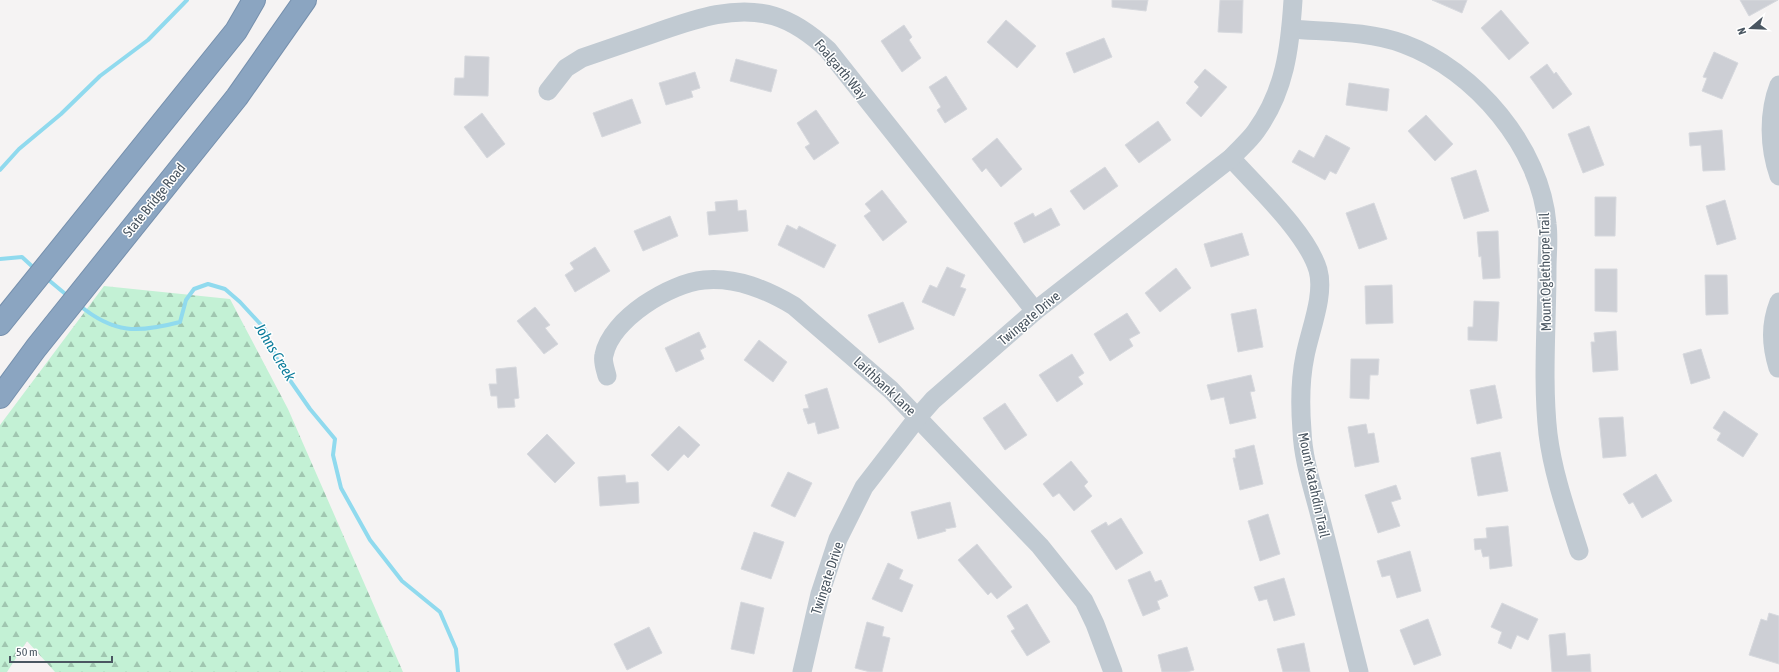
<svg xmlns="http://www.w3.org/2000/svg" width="1779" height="672" viewBox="0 0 1779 672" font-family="'Asap Condensed',sans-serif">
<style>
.forest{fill:url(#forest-firs)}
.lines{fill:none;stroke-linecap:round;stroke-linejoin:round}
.stream{stroke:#90daee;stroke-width:4}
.building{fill:#cdcfd5;stroke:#d7d9de}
.highway-casing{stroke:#7690ad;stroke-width:24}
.minor{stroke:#c1cad2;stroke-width:19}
.highway{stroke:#8ba5c1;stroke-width:22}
.labels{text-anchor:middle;stroke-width:3;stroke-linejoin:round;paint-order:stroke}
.street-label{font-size:14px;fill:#4a5661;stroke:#fff}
.water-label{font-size:15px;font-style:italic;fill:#0c7c9b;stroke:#fff}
</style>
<defs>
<pattern id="forest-firs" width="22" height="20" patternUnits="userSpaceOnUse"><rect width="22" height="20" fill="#c3f1d5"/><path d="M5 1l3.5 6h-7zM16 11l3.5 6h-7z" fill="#a0c6b0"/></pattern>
</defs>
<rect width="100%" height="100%" fill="#f5f3f3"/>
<polygon class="forest" points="104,286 230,299 288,409 403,672 55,672 27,641 7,672 0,672 0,425"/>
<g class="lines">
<g class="stream">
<polyline points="0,170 19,149 61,114 100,76 148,40 187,0"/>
<polyline points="0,259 22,257 35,269"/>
<polyline points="45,277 69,297"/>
<path d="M79 305C114 334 138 333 180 322L186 300 194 289 208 284 225 289 240 302 264 328 280 366 310 409 335 439 333 455 341 488 370 540 402 581 440 612 456 649 458 672"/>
</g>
</g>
<g class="building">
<polygon points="1112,0 1148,0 1146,11 1112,7"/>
<polygon points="1220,0 1243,0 1242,33 1218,32"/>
<polygon points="1432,0 1467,0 1462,13"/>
<polygon points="1740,0 1778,0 1749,16"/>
<polygon points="1501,10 1529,43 1509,60 1481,28"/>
<polygon points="1006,20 1036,46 1017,68 987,42"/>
<polygon points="904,25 912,37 909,40 921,58 902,72 881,41"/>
<polygon points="1104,38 1112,57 1074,73 1066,53"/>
<polygon points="1714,52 1738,63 1722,99 1702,91 1707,78 1703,77"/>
<polygon points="465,56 489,57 488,96 454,95 455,78 464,78"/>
<polygon points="736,59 777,70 771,92 730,81"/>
<polygon points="1547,64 1554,74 1556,72 1572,94 1553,109 1530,77"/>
<polygon points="1205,69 1227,87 1201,117 1186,103 1199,87 1194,82"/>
<polygon points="695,72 700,88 691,91 693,97 666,105 659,83"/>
<polygon points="946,76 967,109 945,123 937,110 941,107 929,87"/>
<polygon points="1349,83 1389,89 1387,111 1346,105"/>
<polygon points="632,99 641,123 602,137 593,113"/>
<polygon points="816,110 839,143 814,160 805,147 810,144 797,123"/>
<polygon points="482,113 505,144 487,158 464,127"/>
<polygon points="1426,115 1453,144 1435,161 1408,131"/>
<polygon points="1158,121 1171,140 1139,163 1125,145"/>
<polygon points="1589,126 1604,165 1583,173 1568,134"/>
<polygon points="1722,130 1725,170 1703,171 1701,145 1690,146 1689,133"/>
<polygon points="1326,135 1350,148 1336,174 1330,171 1325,180 1292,162 1299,150 1314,158"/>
<polygon points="997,138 1022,169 1001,187 986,168 982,172 972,159"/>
<polygon points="1105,167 1118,186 1084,210 1070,191"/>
<polygon points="1476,170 1489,211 1464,219 1451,178"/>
<polygon points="882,190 907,222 883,241 864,216 871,211 865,204"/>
<polygon points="1595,197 1616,197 1615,236 1595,236"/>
<polygon points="737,200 738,211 746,210 748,231 709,235 707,212 716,211 715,202"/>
<polygon points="1725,200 1736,239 1717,245 1706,206"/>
<polygon points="1374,203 1387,239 1359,249 1346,213"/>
<polygon points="1051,208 1060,225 1024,243 1014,223 1033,213 1035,217"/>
<polygon points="670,216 678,236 643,251 634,231"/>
<polygon points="787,225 797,230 799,226 836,245 824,268 778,245"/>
<polygon points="1498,231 1500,278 1483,279 1481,256 1479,257 1477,232"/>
<polygon points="1242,233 1249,255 1211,267 1204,244"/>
<polygon points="595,247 610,271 575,292 565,275 574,269 570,263"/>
<polygon points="947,267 965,275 960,287 966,289 954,316 922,302 930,285 937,288"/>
<polygon points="1176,268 1191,288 1160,312 1145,293"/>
<polygon points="1595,269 1617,269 1617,312 1595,311"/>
<polygon points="1705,275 1727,275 1728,314 1706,315"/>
<polygon points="1392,285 1393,323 1366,324 1365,286"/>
<polygon points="1474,301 1499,302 1497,341 1468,340 1468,327 1473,327"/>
<polygon points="903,302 914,329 879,343 868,315"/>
<polygon points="535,307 550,325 545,328 558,344 544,354 517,321"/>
<polygon points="1256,309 1263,347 1238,352 1231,314"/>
<polygon points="1127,313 1140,333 1129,339 1133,346 1110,361 1094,334"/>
<polygon points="1616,331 1618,370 1593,372 1591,342 1595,342 1594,333"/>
<polygon points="699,332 706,347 700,350 704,359 676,372 665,348"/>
<polygon points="759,340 787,362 773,382 744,360"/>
<polygon points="1701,349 1710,378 1691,384 1683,354"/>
<polygon points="1072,354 1084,373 1078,377 1083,384 1057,402 1039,375"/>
<polygon points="1351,359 1379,359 1378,375 1370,375 1369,399 1350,398"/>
<polygon points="516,367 519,398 514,399 515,407 498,408 497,396 491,396 489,384 497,384 496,369"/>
<polygon points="1251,375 1255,391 1250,392 1256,418 1230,424 1224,397 1211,400 1207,385"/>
<polygon points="1495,385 1502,418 1477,424 1470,390"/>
<polygon points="827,388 839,428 818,434 815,422 808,424 803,409 809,408 805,395"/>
<polygon points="1005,403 1027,435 1005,450 983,418"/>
<polygon points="1724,411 1758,434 1743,457 1717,440 1721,433 1713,428"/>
<polygon points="1623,417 1626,456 1603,458 1599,418"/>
<polygon points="1366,424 1368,434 1374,433 1379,462 1355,467 1348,427"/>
<polygon points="679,426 700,445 688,458 684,454 668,471 651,455"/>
<polygon points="547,434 575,463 555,483 527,454"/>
<polygon points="1254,445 1263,484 1240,490 1233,458 1236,458 1235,450"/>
<polygon points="1500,452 1508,491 1478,496 1471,458"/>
<polygon points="1071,461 1088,482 1084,486 1092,496 1074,511 1059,493 1053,497 1043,484"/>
<polygon points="788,472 812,483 795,517 771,506"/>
<polygon points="1656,474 1672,501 1642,518 1633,502 1629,504 1623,494"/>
<polygon points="625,475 626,483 638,482 639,503 600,506 598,477"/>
<polygon points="1396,485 1401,499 1391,502 1400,526 1378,533 1365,495"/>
<polygon points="950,502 956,527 945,529 946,531 918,539 911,512"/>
<polygon points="1268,514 1280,554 1260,561 1248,521"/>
<polygon points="1121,518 1143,553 1116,570 1091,531 1106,522 1108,526"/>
<polygon points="1508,526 1512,566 1490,569 1489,556 1483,557 1481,549 1475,550 1474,539 1487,538 1486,528"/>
<polygon points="754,532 784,542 771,579 741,569"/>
<polygon points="977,544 1012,587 997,599 991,592 988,595 958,560"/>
<polygon points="1410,551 1421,591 1397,598 1390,575 1382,577 1377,561"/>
<polygon points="888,563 903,570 899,579 913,585 902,612 872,599"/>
<polygon points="1150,571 1155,582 1161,580 1168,596 1157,601 1160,609 1143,616 1128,580"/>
<polygon points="1284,578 1295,615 1274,621 1267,599 1259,601 1254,587"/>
<polygon points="741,602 764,608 754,654 731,649"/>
<polygon points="1502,603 1538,619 1528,640 1517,635 1511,649 1498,643 1502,632 1491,627"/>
<polygon points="1027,604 1050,642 1027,656 1011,631 1015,629 1007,616"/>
<polygon points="1769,613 1779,616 1779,664 1749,655 1761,619 1767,621"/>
<polygon points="1428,619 1441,655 1414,665 1400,630"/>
<polygon points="867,622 884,627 882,636 890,638 882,672 870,672 855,668"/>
<polygon points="649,627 662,653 627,670 614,644"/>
<polygon points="1565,633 1567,656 1590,654 1591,672 1552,672 1549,635"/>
<polygon points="1304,643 1310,672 1283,672 1277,649"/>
<polygon points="1187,647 1194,670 1187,672 1162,672 1158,655"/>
</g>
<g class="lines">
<defs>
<g id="highway">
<polyline points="0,324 236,31 254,0"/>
<polyline points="0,397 36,348 237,97 305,0"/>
</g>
</defs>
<use href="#highway" class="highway-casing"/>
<g class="minor">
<path d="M1291 29C1328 32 1369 31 1404 44 1475 70 1541 148 1547 224 1549 239 1547 254 1547 269 1547 322 1542 382 1548 434 1553 474 1567 513 1579 551"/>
<path d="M1779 85C1768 113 1769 148 1779 176"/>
<path d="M548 91 566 68 582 58C605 50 629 42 652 34 690 21 733 4 774 16 794 22 812 35 828 50L1035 311"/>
<path d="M1231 158C1257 187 1307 233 1318 270 1325 295 1310 330 1305 356 1300 380 1300 406 1302 431 1303 461 1314 491 1321 520 1334 570 1346 621 1359 672"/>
<path d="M1778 368C1771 345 1770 325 1779 302"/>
<path d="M607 376C606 371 602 361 604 355 611 319 670 283 704 280 737 277 767 290 794 306L891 390 1040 546 1084 601 1095 624 1113 672"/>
<path d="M802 672 820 594 838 539 864 487 918 417 933 400 1035 311 1231 158C1239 149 1249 141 1256 131 1285 91 1290 48 1293 0"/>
</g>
<use href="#highway" class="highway"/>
</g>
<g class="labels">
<g class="street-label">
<text transform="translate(841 69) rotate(50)" y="5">Foalgarth Way</text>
<text transform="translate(154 200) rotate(-51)" y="5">State Bridge Road</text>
<text transform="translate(1545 272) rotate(-91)" y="5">Mount Oglethorpe Trail</text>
<text transform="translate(1029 318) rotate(-40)" y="5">Twingate Drive</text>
<text transform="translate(885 386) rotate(43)" y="5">Laithbank Lane</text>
<text transform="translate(1314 485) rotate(78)" y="5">Mount Katahdin Trail</text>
<text transform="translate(827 578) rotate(-72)" y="5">Twingate Drive</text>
</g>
<g class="water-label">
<text transform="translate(275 352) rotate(59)" y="5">Johns Creek</text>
</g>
</g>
<g transform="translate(1751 28) rotate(251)" stroke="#ffffff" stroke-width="3" paint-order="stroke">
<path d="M0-3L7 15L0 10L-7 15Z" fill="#4a5661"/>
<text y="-6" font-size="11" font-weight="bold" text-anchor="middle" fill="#4a5661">N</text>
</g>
<path d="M10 656v6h102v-6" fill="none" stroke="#4a5661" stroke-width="2"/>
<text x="16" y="656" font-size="12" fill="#4a5661" stroke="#ffffff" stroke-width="3" paint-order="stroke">50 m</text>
</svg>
